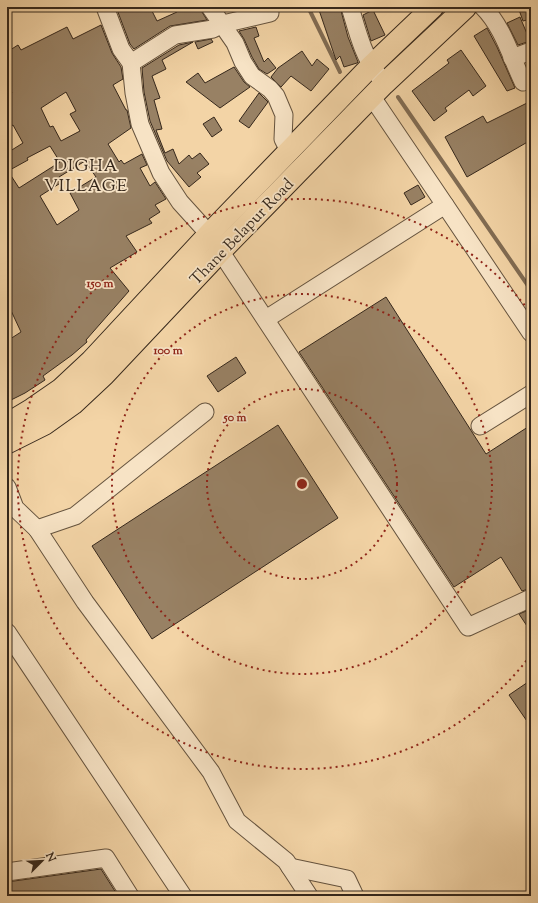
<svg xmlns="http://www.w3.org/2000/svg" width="538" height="903" viewBox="0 0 538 903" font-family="'Sorts Mill Goudy',serif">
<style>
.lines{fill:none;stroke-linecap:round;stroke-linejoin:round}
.stream{stroke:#816c53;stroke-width:4}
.building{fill:#988164;stroke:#36281c;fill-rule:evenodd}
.minor-casing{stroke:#65533e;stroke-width:19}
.major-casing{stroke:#36281c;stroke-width:23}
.minor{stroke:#f7e3c5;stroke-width:17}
.major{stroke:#f3d4a6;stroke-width:21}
.ring{fill:none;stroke:#8f2418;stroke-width:2;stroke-dasharray:2 4}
.labels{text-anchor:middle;stroke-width:3.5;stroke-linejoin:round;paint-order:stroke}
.street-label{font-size:16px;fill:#36281c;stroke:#f7e3c5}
.neighbourhood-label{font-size:17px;letter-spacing:1px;fill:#36281c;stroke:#f7e3c5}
.centre{fill:#8f2418;stroke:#f7e3c5;stroke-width:2}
.ring-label{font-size:12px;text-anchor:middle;font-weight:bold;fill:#8f2418;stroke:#f7e3c5;stroke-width:3.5;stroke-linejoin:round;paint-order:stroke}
</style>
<rect width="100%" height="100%" fill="#f3d4a6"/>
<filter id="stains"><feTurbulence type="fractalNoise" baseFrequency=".005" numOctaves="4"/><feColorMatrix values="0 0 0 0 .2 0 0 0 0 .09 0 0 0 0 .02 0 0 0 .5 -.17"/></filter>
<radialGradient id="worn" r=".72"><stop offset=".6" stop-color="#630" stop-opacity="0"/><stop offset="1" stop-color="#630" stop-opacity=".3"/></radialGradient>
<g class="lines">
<g class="stream">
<polyline points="308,7 340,72"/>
<polyline points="398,97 531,290"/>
</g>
</g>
<g class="building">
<polygon points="116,7 150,7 157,21 177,12 176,10 184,7 200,7 202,12 207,20 170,26 134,49 130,44"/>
<polygon points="318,7 340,7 348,37 358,62 357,63 344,67 340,56 336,60"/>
<polygon points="518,7 531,7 531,19 523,21"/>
<polygon points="373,10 385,35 371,41 363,15"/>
<polygon points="520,17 530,41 518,45 507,23"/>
<path d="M101 25 112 53 121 67 123 79 113 85 126 110H127L131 128 108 144 119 162 121 160 124 164 142 154 147 165 140 168 150 186 155 182 166 199 155 205 160 212 149 219 152 223 126 236 137 252 110 268 129 291 86 340 87 342 72 355 43 376 45 380 25 393 7 402V341L21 332 7 302V153L23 143 13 125 7 128V96L12 93 7 85V52L18 45 21 50 67 27 73 39ZM66 92 76 111 70 114 80 131 61 141 53 126 50 127 41 108ZM50 146 60 162 19 188 8 171 28 160 27 158ZM85 161 96 177 70 193 79 210 57 225 40 196 62 182 59 177Z"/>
<polygon points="256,27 259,36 254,38 264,62 268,58 276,68 267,74 259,69 252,57 244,39 239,31"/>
<polygon points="487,28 497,47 515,88 507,91 474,36"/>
<polygon points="211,39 213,42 198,49 195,42"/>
<polygon points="193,42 162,60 166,69 152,76 160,98 154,100 162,129 156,130 165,153 173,149 179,164 189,155 192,159 200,153 209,164 197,173 201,177 189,187 167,161 150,121 144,92 142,68 179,45"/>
<polygon points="461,50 486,86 473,96 469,90 445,108 447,111 434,121 412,91 449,63 447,60"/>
<polygon points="302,51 312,66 317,59 329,69 311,91 291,76 281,87 271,77 278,68"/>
<polygon points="234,67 244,82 250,87 220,108 186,82 198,73 205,83"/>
<polygon points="259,93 268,102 249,128 239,121"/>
<polygon points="531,101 531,140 467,177 445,137 483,116 487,123"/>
<polygon points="214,117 222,130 212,137 203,124"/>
<polygon points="418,185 425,197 411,205 404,193"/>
<polygon points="386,297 486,454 531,425 531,588 522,591 501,557 454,587 299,352"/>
<polygon points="236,357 246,373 218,392 207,376"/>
<polygon points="278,425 338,518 152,639 92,546"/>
<polygon points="531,609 531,632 519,614"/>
<polygon points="531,680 531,727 509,695"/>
<polygon points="101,869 118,896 7,896 7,882"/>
</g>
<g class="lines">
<defs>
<g id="minor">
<polyline points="105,7 121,49 131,63 134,93 140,124 161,173 180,202 209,234 468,627 531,598"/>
<polyline points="210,7 235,43 243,62 252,76 270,89 276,96 284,115 283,139 289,151"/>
<path d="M350 7C357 30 363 56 378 75"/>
<path d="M483 7C503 27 511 57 523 82"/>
<polyline points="512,58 531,51"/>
<polyline points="131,63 175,35 213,29 223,24 270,13"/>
<polyline points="372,97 445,205"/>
<polyline points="266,319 445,205 531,333"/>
<polyline points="480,426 531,394"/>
<polyline points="7,487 15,508 37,529 75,516 205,412"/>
<polyline points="37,529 85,602 211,772 237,821 286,861 309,896"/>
<polyline points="7,632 183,896"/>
<polyline points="290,867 347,879 355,896"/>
<polyline points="7,872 106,858 130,896"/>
</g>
<g id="major">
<polyline points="7,424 32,409 61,389 91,361 209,234 371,66 433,7"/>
<polyline points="7,443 45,424 73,404 104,375 220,252 384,84 466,7"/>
</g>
</defs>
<use href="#minor" class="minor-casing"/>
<use href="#major" class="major-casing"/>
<use href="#minor" class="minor"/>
<use href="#major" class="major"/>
</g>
<g class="ring">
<circle cx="302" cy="484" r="95"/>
<circle cx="302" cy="484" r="190"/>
<path d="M530 656A285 285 0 1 1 530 312"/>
</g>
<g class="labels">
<g class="street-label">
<text transform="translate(241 231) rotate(-46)" y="6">Thane Belapur Road</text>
</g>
<g class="neighbourhood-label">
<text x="86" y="171">DIGHA<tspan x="86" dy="20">VILLAGE</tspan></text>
</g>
</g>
<circle cx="302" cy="484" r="6" class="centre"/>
<g class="ring-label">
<text x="100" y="287">150 m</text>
<text x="168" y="354">100 m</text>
<text x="235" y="421">50 m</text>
</g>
<rect width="538" height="903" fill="none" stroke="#f3d4a6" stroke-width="24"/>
<rect x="8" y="8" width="522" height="887" fill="none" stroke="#36281c" stroke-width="2"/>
<rect x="12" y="12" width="514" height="879" fill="none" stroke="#36281c"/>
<g transform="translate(42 861) rotate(66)" stroke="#f7e3c5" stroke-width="3" paint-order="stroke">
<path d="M0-3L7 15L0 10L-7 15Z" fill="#36281c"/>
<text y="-6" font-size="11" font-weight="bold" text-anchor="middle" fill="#36281c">N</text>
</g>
<rect width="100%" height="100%" filter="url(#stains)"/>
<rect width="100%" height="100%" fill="url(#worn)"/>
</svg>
